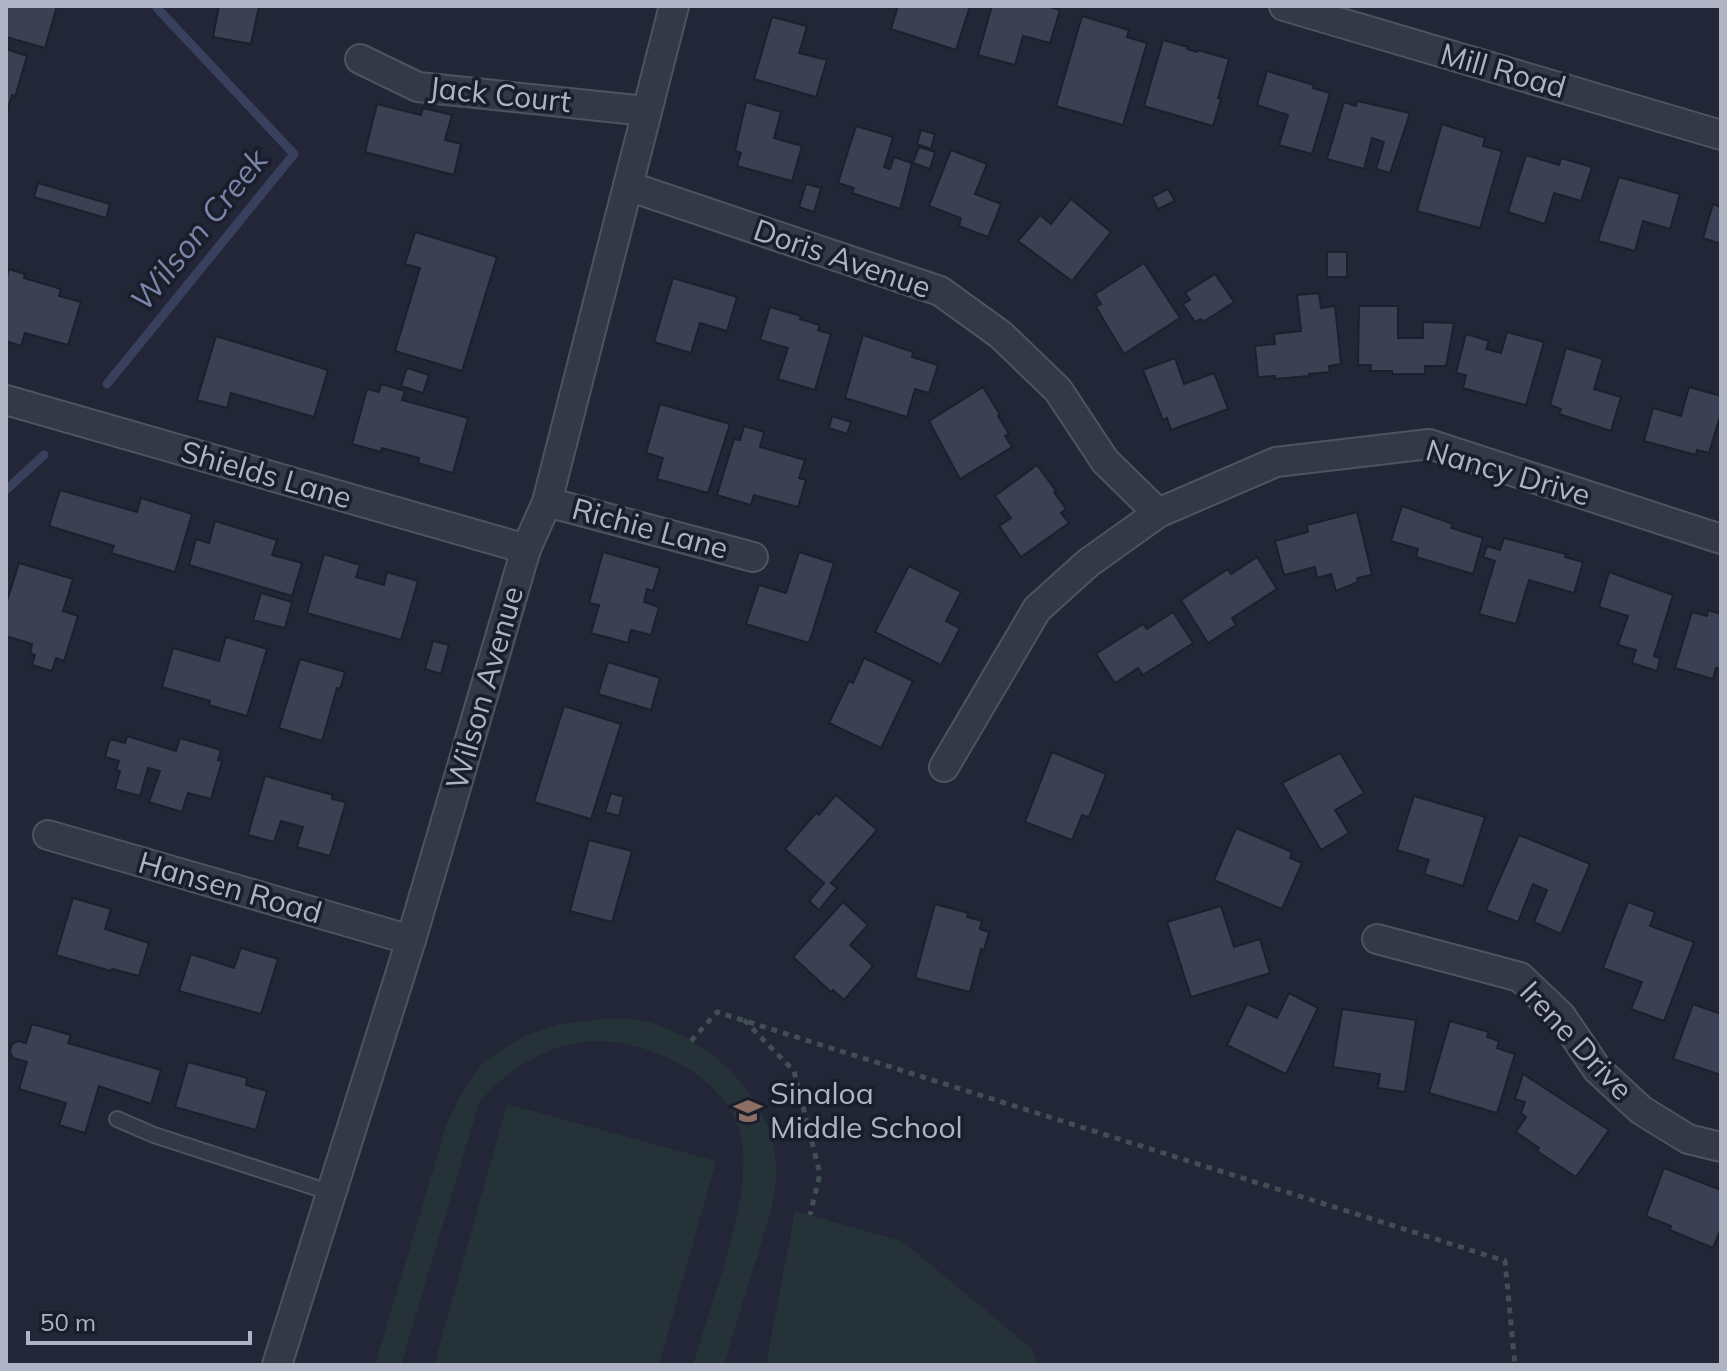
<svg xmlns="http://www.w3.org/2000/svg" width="1727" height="1371" viewBox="0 0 1727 1371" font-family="Mulish,sans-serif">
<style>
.green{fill:#253338}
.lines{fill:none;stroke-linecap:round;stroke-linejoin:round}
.stream{stroke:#38405e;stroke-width:9}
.building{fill:#3b4153;stroke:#1c202d;stroke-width:2}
.lane-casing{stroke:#4f5361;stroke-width:18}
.street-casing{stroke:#4f5361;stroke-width:32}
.path{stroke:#414e54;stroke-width:5;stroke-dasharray:6 6;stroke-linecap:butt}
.lane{stroke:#353946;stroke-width:14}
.street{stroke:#353946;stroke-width:28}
.labels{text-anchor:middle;stroke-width:7;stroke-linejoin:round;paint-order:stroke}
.street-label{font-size:30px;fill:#afb3c3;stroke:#1a1e2b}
.poi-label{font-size:30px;fill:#afb3c3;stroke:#1a1e2b;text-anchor:start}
.water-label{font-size:32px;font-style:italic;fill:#7a85aa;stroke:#1a1e2b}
</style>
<rect width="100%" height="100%" fill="#222636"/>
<g class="green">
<path d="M602 1019C616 1020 632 1018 645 1021 712 1039 780 1103 776 1177 775 1204 765 1229 758 1254 746 1291 735 1328 724 1365H693C711 1302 751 1205 742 1142 732 1071 626 1026 563 1046 527 1058 504 1074 479 1103L401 1365H375L447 1123 461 1094 482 1063 522 1037 560 1024Z"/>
<polygon points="507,1104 716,1161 659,1365 434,1365"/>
<polygon points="795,1211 902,1241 1032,1349 1038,1365 766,1365"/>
</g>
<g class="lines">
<g class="stream">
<polyline points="107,384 294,154 157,8 158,6"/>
<polyline points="6,490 44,455"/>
</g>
</g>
<g class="building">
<polygon points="6,6 57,6 45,48 6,37"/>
<polygon points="219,6 259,6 251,44 213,37"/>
<polygon points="898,6 970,6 956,50 891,29"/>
<polygon points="992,6 1047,6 1060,10 1050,43 1023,36 1015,65 978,55"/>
<polygon points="1082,16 1129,30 1127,37 1147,43 1123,125 1056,106"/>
<polygon points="772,17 807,26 799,53 827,60 816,97 754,79"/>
<polygon points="1163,40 1188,47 1187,49 1197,52 1198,50 1229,59 1218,98 1221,99 1213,126 1144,106"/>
<polygon points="6,49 27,56 15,97 12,95 6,115"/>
<polygon points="1267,71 1314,85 1313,88 1330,93 1312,154 1279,145 1288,115 1257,105"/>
<polygon points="1357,101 1410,113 1390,173 1376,169 1384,142 1372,138 1364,169 1327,159 1344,102 1356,106"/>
<polygon points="746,102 781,112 774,138 802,146 792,181 737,166 741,153 735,151"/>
<polygon points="377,104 421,115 423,108 452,115 445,140 461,144 454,175 365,152"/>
<polygon points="1442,124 1485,138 1483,146 1502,151 1480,228 1417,211"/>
<polygon points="856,126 893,137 884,167 890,169 894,157 912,163 900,209 852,193 854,188 838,183"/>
<polygon points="921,130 935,134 931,149 917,144"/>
<polygon points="919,147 935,152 930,169 913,163"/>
<polygon points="951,150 987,164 975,194 1001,204 988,237 959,226 961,218 929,206"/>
<polygon points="1526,155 1559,165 1561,158 1592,167 1581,201 1554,193 1545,224 1508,212"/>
<polygon points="1619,177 1680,194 1670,229 1643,221 1635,251 1598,241"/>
<polygon points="38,183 110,204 106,218 34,197"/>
<polygon points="806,184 821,188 814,212 799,207"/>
<polygon points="1168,189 1175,201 1158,209 1152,197"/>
<polygon points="1071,199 1111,232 1072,281 1018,241 1040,215 1051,224"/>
<polygon points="1713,204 1721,207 1721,244 1703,238"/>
<polygon points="415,232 497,257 462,371 395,351 420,268 405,264"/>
<rect x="1327" y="252" width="20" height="25"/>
<polygon points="1144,263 1180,318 1124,354 1096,307 1101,304 1095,294"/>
<polygon points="9,269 25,274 24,278 61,289 59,296 81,302 68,345 25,333 21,346 6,341 6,280"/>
<polygon points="1215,274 1234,302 1203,322 1201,319 1195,322 1183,304 1190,300 1185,293"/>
<polygon points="673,278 737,297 727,331 700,323 691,353 654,342"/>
<polygon points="1319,293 1321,308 1335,306 1341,364 1329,366 1330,372 1309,374 1309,376 1275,379 1275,376 1258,377 1255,346 1275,344 1274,334 1301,331 1297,295"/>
<polygon points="1359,306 1398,306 1398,338 1423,338 1423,322 1454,323 1446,366 1425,366 1425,374 1392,374 1392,371 1370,371 1371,365 1358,365"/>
<polygon points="770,307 801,316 800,319 820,325 818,330 831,334 815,390 778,379 788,348 760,340"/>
<polygon points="1507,332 1544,342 1526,405 1463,388 1466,375 1456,373 1466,334 1489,341 1486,349 1501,353"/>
<polygon points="863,335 913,352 912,357 938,365 929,393 915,389 907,417 845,398"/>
<polygon points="216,336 328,370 314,417 231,393 227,408 197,400"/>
<polygon points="1566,348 1603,359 1594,389 1621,397 1611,431 1559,414 1561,409 1550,405"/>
<polygon points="1175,358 1184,384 1214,373 1228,409 1171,430 1167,418 1163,420 1143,370"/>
<polygon points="407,368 429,375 423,393 401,386"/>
<polygon points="381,384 405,391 402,400 468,418 453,473 418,463 419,458 382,448 381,452 352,444 367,389 379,392"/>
<polygon points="983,387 1000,415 998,416 1009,434 1005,436 1012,447 960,479 929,421"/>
<polygon points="1689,387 1721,396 1721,413 1709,453 1697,450 1696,455 1644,441 1653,408 1681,416"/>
<polygon points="660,404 730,424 708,493 657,479 663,458 646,453"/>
<polygon points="832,416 851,422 847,434 829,428"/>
<polygon points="744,426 764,432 760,447 805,460 799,478 806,480 798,507 754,495 751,505 717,495 734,439 740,440"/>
<polygon points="1037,465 1056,491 1054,492 1066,509 1061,513 1069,523 1021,557 999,526 1011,518 995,496"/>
<polygon points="60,490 137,512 141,498 192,514 175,572 111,553 114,546 49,526"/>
<polygon points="1402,506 1453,524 1451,528 1483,538 1473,574 1416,557 1418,549 1391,541"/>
<polygon points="1357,512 1372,575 1357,578 1358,582 1336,591 1331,574 1317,578 1315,567 1284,575 1275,541 1308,532 1307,525"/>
<polygon points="215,521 277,540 272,555 302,563 292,596 189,565 196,539 209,543"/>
<polygon points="1504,538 1566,554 1565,557 1583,562 1574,593 1529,580 1516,624 1479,614 1495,561 1483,557 1487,546 1500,550"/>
<polygon points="603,552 660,568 653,591 647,589 644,602 659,607 651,635 631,630 628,643 591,633 599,605 589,603"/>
<polygon points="799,552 834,563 809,643 746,624 759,585 786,593"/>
<polygon points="324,554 360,565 356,577 384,585 387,572 418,581 401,640 307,613"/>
<polygon points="1257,557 1277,589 1232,618 1236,625 1208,643 1181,600 1228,569 1231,574"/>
<polygon points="19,563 73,579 63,611 78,616 64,661 56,658 52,671 32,665 35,655 30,653 32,644 6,636 6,604"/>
<polygon points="909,566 961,592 946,621 960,628 941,665 875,632"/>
<polygon points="1609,572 1673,595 1654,656 1660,658 1657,671 1632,663 1636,650 1618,645 1628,616 1599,607"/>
<polygon points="261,593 292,602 285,628 253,620"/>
<polygon points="1708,610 1721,614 1721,669 1716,668 1713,679 1675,668 1692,612 1707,616"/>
<polygon points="1173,612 1193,643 1143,675 1138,668 1115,683 1096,654 1143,624 1147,629"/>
<polygon points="226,637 267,649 247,716 209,705 210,701 162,687 173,648 219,661"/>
<polygon points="433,641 449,645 441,674 425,669"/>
<polygon points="864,658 913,681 881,748 829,723 849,681 853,683"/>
<polygon points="300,659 345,672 340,689 337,688 322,741 279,728"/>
<polygon points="608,662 660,678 651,710 598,694"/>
<polygon points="564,706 621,724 591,819 534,802"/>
<polygon points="127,736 176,751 180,738 221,750 218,760 222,761 211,799 188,793 182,812 149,802 160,771 148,768 140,796 115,789 120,771 116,770 119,761 105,757 110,739 125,743"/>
<polygon points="1052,752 1106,774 1089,817 1082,815 1072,840 1025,822"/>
<polygon points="1340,753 1364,793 1335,810 1349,833 1321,850 1282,783"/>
<polygon points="265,776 333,795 332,799 346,802 330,856 297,847 303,827 281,821 274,842 248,835"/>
<polygon points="611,793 624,797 619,816 605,812"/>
<polygon points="836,795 877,830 831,883 837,888 819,910 809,901 824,883 785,849 816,813 819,815"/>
<polygon points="1414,796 1485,817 1463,886 1424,874 1429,860 1397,850"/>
<polygon points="1236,828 1292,852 1290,858 1302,863 1282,909 1214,880"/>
<polygon points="1519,835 1590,864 1561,934 1534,922 1547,890 1533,884 1518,922 1486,910"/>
<polygon points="589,840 632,851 612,922 570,911"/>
<polygon points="73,898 111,909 105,929 149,943 139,976 112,969 111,971 56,955"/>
<polygon points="843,902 868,925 850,945 873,966 844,1000 833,990 831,992 793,957"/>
<polygon points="1628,902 1655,912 1650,926 1694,942 1664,1021 1631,1009 1642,982 1603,968"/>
<polygon points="935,904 968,913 967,917 982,921 980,929 989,932 984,950 981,949 970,992 915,978"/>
<polygon points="1221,906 1234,947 1260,939 1270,973 1191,997 1167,922"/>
<polygon points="241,948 278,959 261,1014 179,991 191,954 234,968"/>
<polygon points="1289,993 1318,1008 1286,1074 1227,1045 1247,1004 1277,1018"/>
<polygon points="1693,1004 1721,1014 1721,1075 1673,1059"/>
<polygon points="1342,1009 1416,1020 1405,1092 1378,1088 1380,1074 1333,1067"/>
<polygon points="1450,1021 1489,1032 1487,1037 1499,1041 1497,1048 1515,1054 1497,1113 1429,1093"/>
<polygon points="32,1024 71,1035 68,1043 161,1070 151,1104 99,1086 85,1133 59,1125 66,1103 19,1089 27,1062 13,1058 10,1052 12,1044 18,1041 26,1043"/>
<polygon points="188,1062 247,1078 246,1085 267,1091 256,1130 175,1107"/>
<polygon points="1523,1074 1609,1130 1576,1177 1537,1151 1539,1148 1516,1132 1526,1117 1521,1113 1525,1102 1515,1099"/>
<polygon points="1664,1168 1721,1190 1721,1228 1713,1248 1670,1230 1671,1226 1646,1216"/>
</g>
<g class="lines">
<defs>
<polyline id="lane" points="117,1119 154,1135 332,1193"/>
<g id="street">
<polyline points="1284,6 1721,135"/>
<polyline points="360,59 418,87 646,111"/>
<polyline points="628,186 940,291 1001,335 1058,390 1105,461 1158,513"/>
<polyline points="6,400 526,549"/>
<polyline points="547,502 753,557"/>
<polyline points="944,767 1037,609 1088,563 1158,513 1276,462 1429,444 1721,539"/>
<polyline points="48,835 411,940"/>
<polyline points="1377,939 1520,977 1561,1016 1597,1069 1641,1110 1688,1139 1721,1147"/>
<polyline points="277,1365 411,940 526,549 547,502 674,6"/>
</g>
</defs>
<use href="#lane" class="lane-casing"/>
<use href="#street" class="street-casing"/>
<g class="path">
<polyline points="744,1020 794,1071 820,1174 810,1215"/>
<polyline points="691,1041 717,1012 1505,1261 1515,1365"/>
</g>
<use href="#lane" class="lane"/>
<use href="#street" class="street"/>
</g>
<defs>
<symbol id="school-bare" viewBox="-9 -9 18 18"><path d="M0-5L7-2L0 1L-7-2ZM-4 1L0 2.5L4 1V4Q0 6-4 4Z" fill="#8d6e63" stroke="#1a1e2b" stroke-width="2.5" paint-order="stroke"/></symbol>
</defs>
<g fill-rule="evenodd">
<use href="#school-bare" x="728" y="1091" width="40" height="40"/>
</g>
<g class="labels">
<g class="street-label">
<text transform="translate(1503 71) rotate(16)" y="10">Mill Road</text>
<text transform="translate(500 95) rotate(6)" y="10">Jack Court</text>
<text transform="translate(842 259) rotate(19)" y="10">Doris Avenue</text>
<text transform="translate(1508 473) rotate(16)" y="10">Nancy Drive</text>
<text transform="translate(266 475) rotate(16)" y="10">Shields Lane</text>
<text transform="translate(650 529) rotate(15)" y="10">Richie Lane</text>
<text transform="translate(485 688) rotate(-74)" y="10">Wilson Avenue</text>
<text transform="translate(230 888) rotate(16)" y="10">Hansen Road</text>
<text transform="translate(1576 1041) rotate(47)" y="10">Irene Drive</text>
</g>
<g class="poi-label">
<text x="770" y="1104">Sinaloa<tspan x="770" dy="34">Middle School</tspan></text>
</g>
<g class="water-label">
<text transform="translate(199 230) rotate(-51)" y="11">Wilson Creek</text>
</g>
</g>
<rect width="1727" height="1371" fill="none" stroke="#afb3c3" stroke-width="16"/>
<path d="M28 1331v12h222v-12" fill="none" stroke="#afb3c3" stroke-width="4"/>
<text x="40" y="1331" font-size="24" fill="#afb3c3" stroke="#1a1e2b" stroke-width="6" paint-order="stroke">50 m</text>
</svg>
